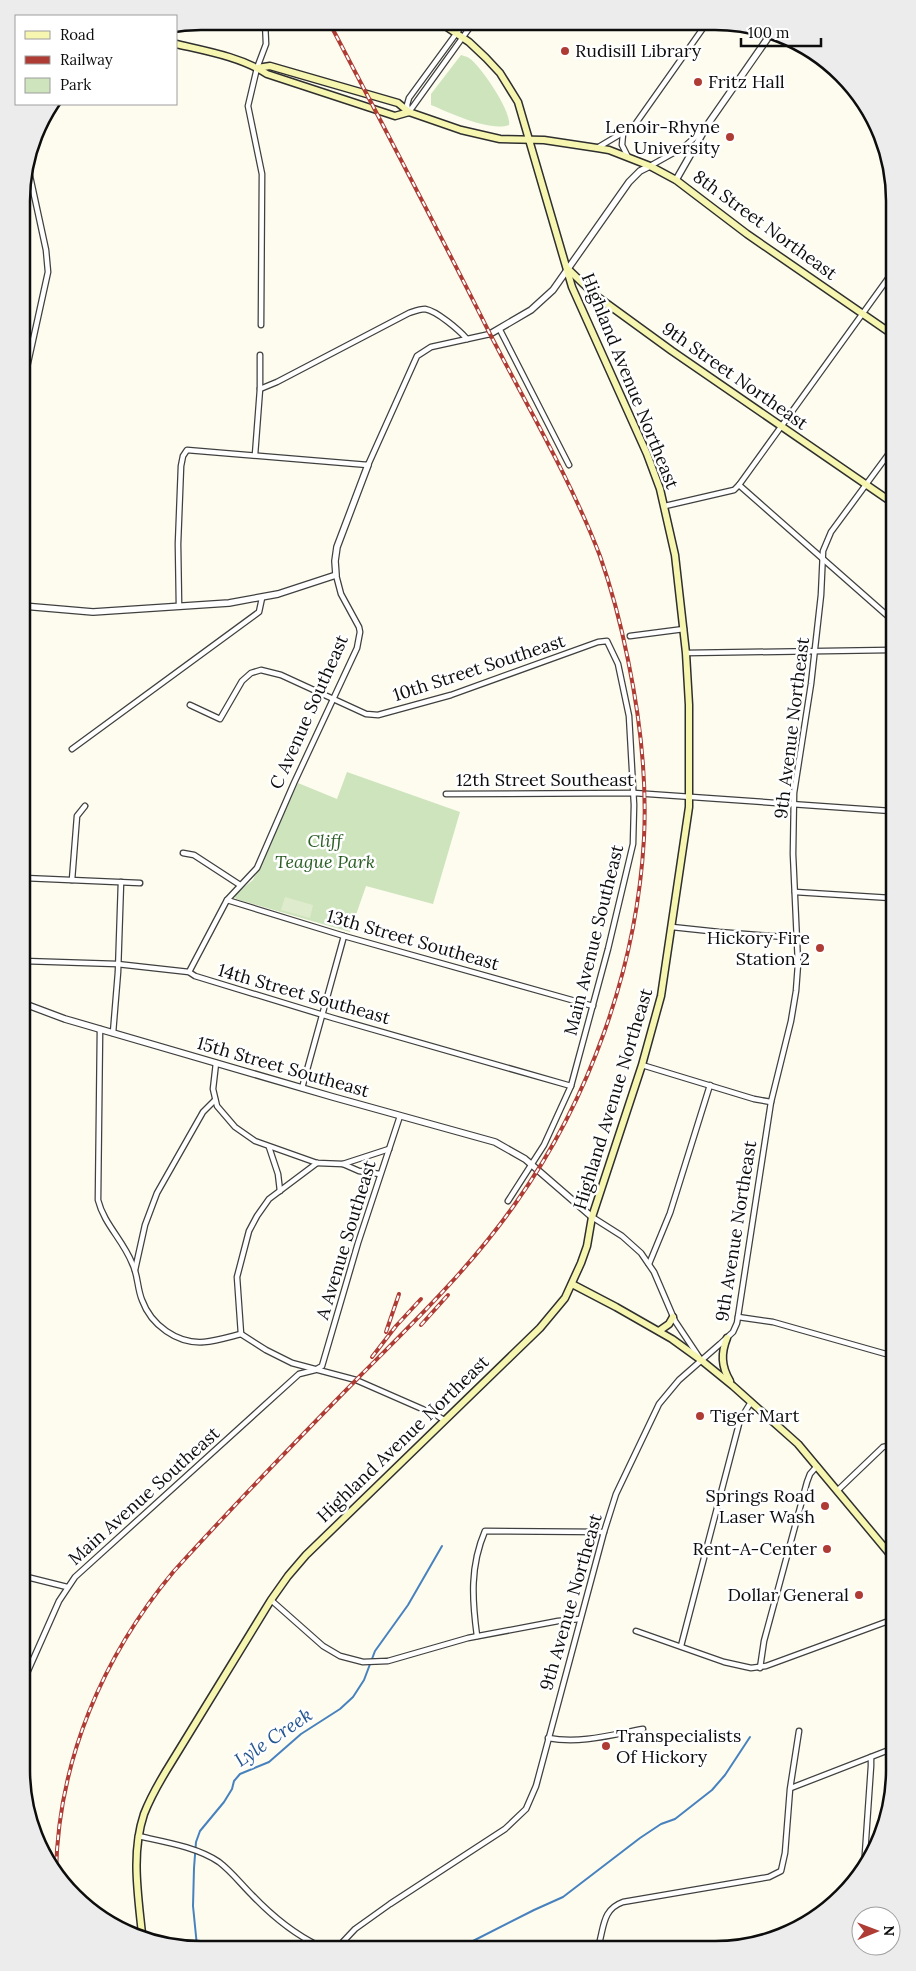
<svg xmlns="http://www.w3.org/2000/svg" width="916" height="1971" viewBox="0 0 916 1971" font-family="Lora,serif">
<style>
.green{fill:#cde4bc}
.pitch{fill:#deeccd}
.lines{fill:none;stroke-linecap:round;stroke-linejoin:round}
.stream{stroke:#4882be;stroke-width:2}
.minor-casing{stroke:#404040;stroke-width:7}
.tertiary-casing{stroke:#404040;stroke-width:8}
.secondary-casing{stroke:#2f2f2f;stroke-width:9}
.minor{stroke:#fff;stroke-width:4.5}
.tertiary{stroke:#fff;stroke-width:5.5}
.secondary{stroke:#f6f6b1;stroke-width:6}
.rail-casing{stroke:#ae3c35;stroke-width:4}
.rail{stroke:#fff;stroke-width:2;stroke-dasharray:5.5;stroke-linecap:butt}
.poi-dot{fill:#ae3c35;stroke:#fff;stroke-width:2}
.labels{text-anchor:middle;stroke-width:5;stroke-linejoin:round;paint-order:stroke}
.poi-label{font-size:18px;fill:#0d0d0d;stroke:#fff;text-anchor:end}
.street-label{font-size:18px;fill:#0d0d0d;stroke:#fff}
.park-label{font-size:18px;font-style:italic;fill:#2a5e25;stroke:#fff}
.water-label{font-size:19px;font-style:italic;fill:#245691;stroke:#fff}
.rim{fill:none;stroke:#0d0d0d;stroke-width:2.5}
</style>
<rect width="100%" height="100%" fill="#fdfcef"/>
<g class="green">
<path d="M461 55C463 56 466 56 469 58 481 66 512 112 509 125 490 132 450 113 431 105V94Z"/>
<polygon points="347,772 460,812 433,904 366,886 350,932 236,899 234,895 253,880 298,783 337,799"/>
</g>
<polygon class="pitch" points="285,897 313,905 310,918 281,910"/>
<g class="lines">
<g class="stream">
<polyline points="465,1945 534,1910 563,1897 640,1838 661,1824 675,1819 712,1790 725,1775 750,1737"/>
<polyline points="197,1946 193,1906 194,1868 196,1842 200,1831 224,1802 232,1789 234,1781 240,1774 269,1762 301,1734 340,1709 353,1697 364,1680 375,1651 408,1605 442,1546"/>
</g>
<defs>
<g id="minor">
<polyline points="408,110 407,105 409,98 464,23"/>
<polyline points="409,112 473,23"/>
<polyline points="623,134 622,145 628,157"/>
<polyline points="597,148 634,126 706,24"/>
<polyline points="650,166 684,147 703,130"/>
<polyline points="261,325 262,174 248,106 257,68 266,44 265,22"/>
<polyline points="500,330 569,465"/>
<path d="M260 389 277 382 409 313C415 311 420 309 425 309 437 311 459 330 467 339"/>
<polyline points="22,390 48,272 46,250 28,167"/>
<polyline points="255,455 260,389 260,355"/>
<polyline points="739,485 890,618"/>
<polyline points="665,506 734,490 739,485 889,277"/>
<polyline points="179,606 178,544 181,466 183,456 187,450 368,465 417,356 431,347 490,334"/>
<polyline points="630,636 684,629"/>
<polyline points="686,653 890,650"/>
<polyline points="190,705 220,719 242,681 251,673 261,670 281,675 366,714 378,715 451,695 598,642 607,641 618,664 629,716 634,805 633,844 608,949 571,1086 544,1145 508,1201"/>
<polyline points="72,749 259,612 262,598"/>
<polyline points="446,794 634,793 891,811"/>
<polyline points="183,853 194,855 240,885"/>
<polyline points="24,878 140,883"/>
<polyline points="72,880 77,816 85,806"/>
<polyline points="795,892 891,898"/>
<polyline points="227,900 344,936 593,1006"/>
<polyline points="672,927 719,932 797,938"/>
<polyline points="24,961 117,964 189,972 195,976 333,1018 571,1086"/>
<polyline points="189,972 227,900 257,868 294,783 357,648 360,632 359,627 341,594 336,575"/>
<path d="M100 1029 98 1200C104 1224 123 1240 132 1263 138 1274 137 1288 142 1300 151 1325 177 1344 204 1342 216 1341 229 1337 241 1334L266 1350 292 1363 356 1380 436 1415 444 1420"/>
<polyline points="113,1033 118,972 121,882"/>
<polyline points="216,1063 213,1089 217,1106 235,1127 255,1141 317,1163 343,1164 359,1171 380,1174"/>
<polyline points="642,1065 754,1099 771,1102"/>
<polyline points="302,1088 344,936"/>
<polyline points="269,1147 278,1174 280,1191"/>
<polyline points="343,1164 389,1149"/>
<polyline points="592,1217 622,1236 641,1253 654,1272 675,1321 699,1357"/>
<polyline points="649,1264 670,1213 710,1085"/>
<polyline points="135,1270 145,1225 157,1193 203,1112 215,1100"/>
<polyline points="738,1317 773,1322 893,1356"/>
<polyline points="241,1334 237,1277 249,1231 257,1216 269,1199 317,1163"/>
<polyline points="837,1491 883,1447 893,1445"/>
<polyline points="27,1577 67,1587"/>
<polyline points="271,1600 323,1646 340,1656 363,1662 388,1661 468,1638 558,1621 580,1619"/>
<polyline points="636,1631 724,1662 751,1668 766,1666 894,1619"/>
<path d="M477 1636C472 1599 470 1566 485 1531L604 1532"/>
<polyline points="681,1646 740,1420 751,1402"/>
<polyline points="760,1668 764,1641 807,1482 810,1474 817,1466"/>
<polyline points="27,1673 59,1601 75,1577 299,1374 315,1370 322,1366 358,1243 400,1116"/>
<path d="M548 1738C580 1744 611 1735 643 1729"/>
<polyline points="791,1788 894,1748"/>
<path d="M138 1836C165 1842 197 1847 219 1862 231 1871 241 1884 252 1895 272 1916 292 1933 319 1946"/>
<polyline points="864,1868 871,1766 871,1757"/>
<path d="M599 1944C604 1926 603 1909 623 1902L769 1877 781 1871 785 1853 790 1789 799 1731"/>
<polyline points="339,1946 355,1929 390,1904 505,1829 526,1809 536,1786 604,1532 616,1494 659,1404 679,1380 720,1344 733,1332 737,1323 771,1102 791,1021 796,991 798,964 793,854 794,793 811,684 821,595 823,551 831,532 890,452"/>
</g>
<g id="tertiary">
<polyline points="676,180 708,124 770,35"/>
<polyline points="490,334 531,310 553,290 629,182 640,171 650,166"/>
<polyline points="23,606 93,612 229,603 278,594 336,575 335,561 337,547 368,465"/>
<polyline points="25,1004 65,1019 333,1097 495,1142 525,1159 592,1217"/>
</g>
<g id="secondary">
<path d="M176 44C206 51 241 57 267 74L395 116 409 112 461 130 500 139 544 140 597 148 609 150 650 166 676 180 747 234 889 332"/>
<polyline points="257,68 270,66 398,103 409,112"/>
<polyline points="569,270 595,295 672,351 890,501"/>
<polyline points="572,1284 616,1307 672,1339 701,1360 733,1386 798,1444 894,1559"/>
<polyline points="659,1331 669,1324 673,1317"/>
<path d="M727 1338C721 1353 721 1366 730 1381"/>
<path d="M142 1934C138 1894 131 1853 144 1814 151 1796 161 1779 171 1763L271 1600 288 1576 306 1555 540 1328 565 1298 581 1263 587 1246 592 1217 642 1065 661 996 689 807V705L686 653 675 555 660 489 647 454 572 287 518 102 500 73 486 58 469 42 441 23"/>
</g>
</defs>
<use href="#minor" class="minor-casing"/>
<use href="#tertiary" class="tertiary-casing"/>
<use href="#secondary" class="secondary-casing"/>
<use href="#minor" class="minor"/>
<use href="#tertiary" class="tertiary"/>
<use href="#secondary" class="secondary"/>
<defs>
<g id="rail">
<polyline points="421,1325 448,1295"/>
<polyline points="386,1332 399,1294"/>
<polyline points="372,1357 396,1326 421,1299"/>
<path d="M56 1873C58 1760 103 1656 174 1571 234 1505 297 1440 359 1377 414 1322 470 1268 515 1204 590 1099 637 967 644 838 647 778 640 718 628 660 621 625 612 590 600 556 570 478 527 406 489 332 437 228 383 125 329 22"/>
</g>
</defs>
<use href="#rail" class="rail-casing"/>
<use href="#rail" class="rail"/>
</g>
<g class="poi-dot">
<circle cx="565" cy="51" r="5"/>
<circle cx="698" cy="82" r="5"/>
<circle cx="730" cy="137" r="5"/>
<circle cx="820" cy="948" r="5"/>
<circle cx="700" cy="1416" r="5"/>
<circle cx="825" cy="1506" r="5"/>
<circle cx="827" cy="1549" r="5"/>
<circle cx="859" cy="1595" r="5"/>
<circle cx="606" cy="1746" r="5"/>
</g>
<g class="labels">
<g class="poi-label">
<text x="575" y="57" text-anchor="start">Rudisill Library</text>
<text x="708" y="88" text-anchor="start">Fritz Hall</text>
<text x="720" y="133">Lenoir-Rhyne<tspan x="720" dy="21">University</tspan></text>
<text x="810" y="944">Hickory Fire<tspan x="810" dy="21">Station 2</tspan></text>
<text x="710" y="1422" text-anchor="start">Tiger Mart</text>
<text x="815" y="1502">Springs Road<tspan x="815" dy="21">Laser Wash</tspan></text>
<text x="817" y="1555">Rent-A-Center</text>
<text x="849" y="1601">Dollar General</text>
<text x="616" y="1742" text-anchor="start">Transpecialists<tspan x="616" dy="21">Of Hickory</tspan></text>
</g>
<g class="street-label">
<text transform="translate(765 225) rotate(36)" y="6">8th Street Northeast</text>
<text transform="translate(735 376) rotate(35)" y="6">9th Street Northeast</text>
<text transform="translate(630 381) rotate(68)" y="6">Highland Avenue Northeast</text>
<text transform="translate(479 668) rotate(-18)" y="6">10th Street Southeast</text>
<text transform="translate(309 712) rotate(-66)" y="6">C Avenue Southeast</text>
<text transform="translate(792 728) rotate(-83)" y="6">9th Avenue Northeast</text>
<text x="545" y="786">12th Street Southeast</text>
<text transform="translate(413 940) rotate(16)" y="6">13th Street Southeast</text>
<text transform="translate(594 940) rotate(-76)" y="6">Main Avenue Southeast</text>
<text transform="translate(304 994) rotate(16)" y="6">14th Street Southeast</text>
<text transform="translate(283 1067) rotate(16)" y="6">15th Street Southeast</text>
<text transform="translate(613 1099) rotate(-73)" y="6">Highland Avenue Northeast</text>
<text transform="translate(736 1231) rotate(-81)" y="6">9th Avenue Northeast</text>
<text transform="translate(346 1240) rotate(-73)" y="6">A Avenue Southeast</text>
<text transform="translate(403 1439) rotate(-44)" y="6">Highland Avenue Northeast</text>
<text transform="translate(144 1496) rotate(-42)" y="6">Main Avenue Southeast</text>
<text transform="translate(571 1602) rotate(-74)" y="6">9th Avenue Northeast</text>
</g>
<g class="park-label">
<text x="325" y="847">Cliff<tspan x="325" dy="21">Teague Park</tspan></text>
</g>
<g class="water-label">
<text transform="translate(273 1737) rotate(-34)" y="7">Lyle Creek</text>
</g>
</g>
<path d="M0 0H916V1971H0ZM201 30H715A171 171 0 0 1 886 201V1770A171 171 0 0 1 715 1941H201A171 171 0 0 1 30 1770V201A171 171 0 0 1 201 30Z" fill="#ececec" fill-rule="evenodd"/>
<path class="rim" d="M201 30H715A171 171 0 0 1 886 201V1770A171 171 0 0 1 715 1941H201A171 171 0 0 1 30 1770V201A171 171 0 0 1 201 30Z"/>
<rect x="15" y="15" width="162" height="90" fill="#ffffff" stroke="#9e9e9e"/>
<rect x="25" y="31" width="25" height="8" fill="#f6f6b1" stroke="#9e9e9e"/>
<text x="60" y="40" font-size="15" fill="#0d0d0d">Road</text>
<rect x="25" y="56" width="25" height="8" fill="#ae3c35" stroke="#9e9e9e"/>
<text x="60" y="65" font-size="15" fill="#0d0d0d">Railway</text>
<rect x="25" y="78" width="25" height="15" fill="#cde4bc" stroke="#9e9e9e"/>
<text x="60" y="90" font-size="15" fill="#0d0d0d">Park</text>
<g transform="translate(876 1931) rotate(89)"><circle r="24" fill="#ffffff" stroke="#9e9e9e"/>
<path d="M0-4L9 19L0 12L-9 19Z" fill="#ae3c35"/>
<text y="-8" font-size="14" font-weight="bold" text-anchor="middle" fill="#0d0d0d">N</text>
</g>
<path d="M741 38v8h80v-8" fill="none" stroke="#0d0d0d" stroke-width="2.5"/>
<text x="748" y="38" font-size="15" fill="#0d0d0d" stroke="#ffffff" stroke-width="4" paint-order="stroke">100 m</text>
</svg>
